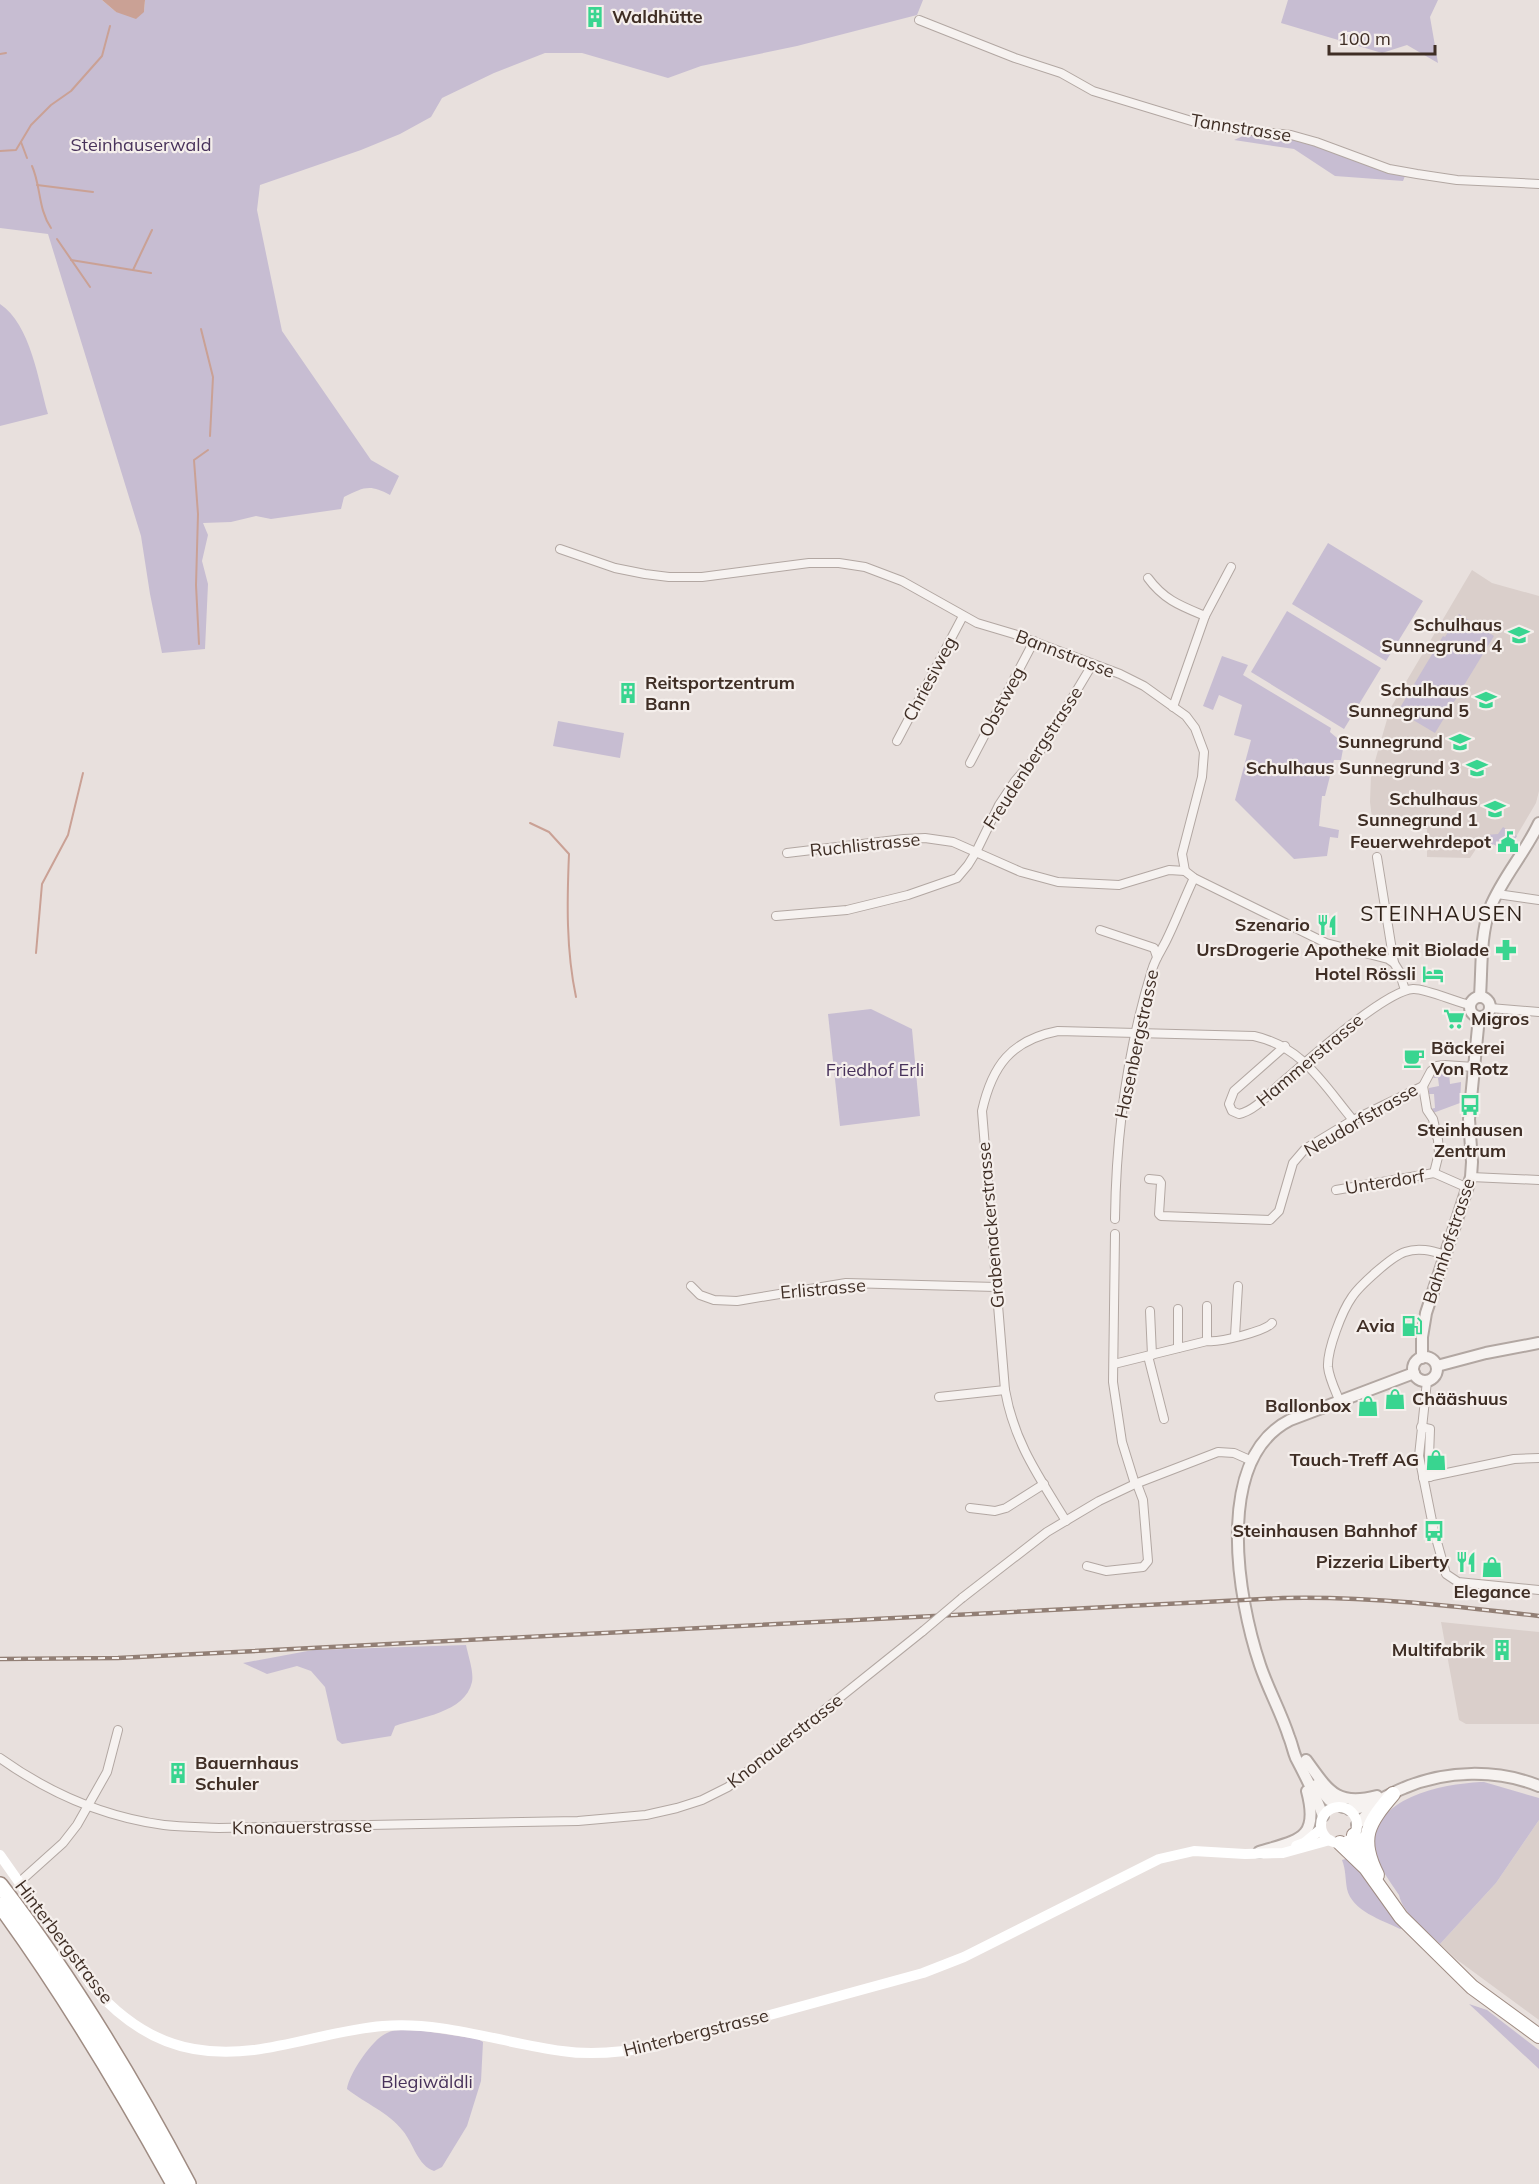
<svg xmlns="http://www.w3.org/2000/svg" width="1539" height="2184" viewBox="0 0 1539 2184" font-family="Mulish,sans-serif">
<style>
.built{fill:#dacfcb}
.green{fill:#c7bdd2}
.water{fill:#caa195}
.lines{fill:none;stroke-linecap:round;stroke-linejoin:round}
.stream{stroke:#caa195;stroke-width:2}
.minor-casing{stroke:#b2a7a2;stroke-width:10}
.tertiary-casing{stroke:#b2a7a2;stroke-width:14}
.trunk-casing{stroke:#9f8c83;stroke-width:16}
.motorway-casing{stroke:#9f8c83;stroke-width:18}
.minor{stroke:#f6f2f0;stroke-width:8}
.tertiary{stroke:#f6f2f0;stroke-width:10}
.secondary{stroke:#fff;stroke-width:10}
.trunk{stroke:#fff;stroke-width:14}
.motorway{stroke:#fff;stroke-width:15}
.rail-casing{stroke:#927f75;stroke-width:4.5}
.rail{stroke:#f5efec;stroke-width:2;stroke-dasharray:7;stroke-linecap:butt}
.minor-bridge-casing{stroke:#b2a7a2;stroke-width:10;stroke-linecap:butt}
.minor-bridge{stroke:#f6f2f0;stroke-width:8}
.labels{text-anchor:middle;stroke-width:4.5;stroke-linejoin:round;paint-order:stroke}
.poi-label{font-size:18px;font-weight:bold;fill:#3f2e25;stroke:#f5efec;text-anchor:end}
.street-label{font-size:18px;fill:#3f2e25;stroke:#f5efec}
.park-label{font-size:18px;fill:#48325b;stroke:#f5efec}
.quarter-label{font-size:21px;letter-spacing:1.5px;fill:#2f2118;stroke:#f5efec}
</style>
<rect width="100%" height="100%" fill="#e8e0dd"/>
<g class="built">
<polygon points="1472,570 1492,583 1539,596 1539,791 1536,803 1507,852 1493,844 1491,848 1480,843 1470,858 1427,857 1427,829 1373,826 1370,802 1371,775 1390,709"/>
<polygon points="1441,1622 1539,1632 1539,1724 1466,1724 1459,1720"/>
<polygon points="1539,1820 1539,2020 1456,1959 1440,1944 1496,1883"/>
</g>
<g class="green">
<path d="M0 0H102L116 12H144L145 0H923L917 15 797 46 701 66 668 78 582 53H545L494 73 442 98 431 117 400 134 361 150 260 185 257 210 282 331 371 460 399 476 390 495C370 484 364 487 344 497L341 509 271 519 256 516 231 522 203 523 208 535 202 561 208 584 205 649 162 653 150 594 141 536 48 234 0 228Z"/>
<polygon points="1288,0 1438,0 1430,17 1438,63 1407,45 1382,53 1281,23"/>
<polygon points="1257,130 1336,148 1407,171 1403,181 1335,176 1294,149 1234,140"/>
<path d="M0 304C31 325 38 380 48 414L0 426Z"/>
<polygon points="1328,543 1423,601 1386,661 1292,604"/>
<polygon points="1287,611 1381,668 1344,729 1251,672"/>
<polygon points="1459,614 1494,636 1435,733 1398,711 1443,636 1445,637"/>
<polygon points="1222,656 1248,665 1243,675 1331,728 1330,732 1344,744 1341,760 1334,760 1325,796 1322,796 1319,826 1339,830 1338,838 1330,837 1327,856 1294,859 1235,800 1251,740 1234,735 1242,705 1219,695 1213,710 1203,706"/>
<polygon points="558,721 624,733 620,758 553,746"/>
<polygon points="1503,827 1517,836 1507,852 1493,844 1491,848 1480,843 1485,835 1498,834"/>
<polygon points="871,1009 912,1029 920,1116 840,1126 828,1014"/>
<polygon points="1442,1072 1449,1073 1450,1084 1461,1082 1460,1103 1433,1113 1430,1109 1435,1108 1434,1094 1429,1094 1429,1088 1439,1086 1438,1078 1433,1078 1436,1074"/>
<path d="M466 1645C468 1655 474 1672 472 1682 465 1713 420 1717 395 1726L391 1736 342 1744 337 1740 325 1687 311 1671 297 1666 267 1674 243 1663 313 1650Z"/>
<path d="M1484 1782 1539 1798V1820L1496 1883 1440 1944C1427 1931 1403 1914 1399 1895 1391 1883 1378 1866 1375 1851 1367 1797 1446 1783 1484 1782Z"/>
<path d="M1349 1858 1403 1928 1400 1929C1382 1920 1352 1911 1347 1889 1345 1878 1346 1870 1342 1860Z"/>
<polygon points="1469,2004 1487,2010 1539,2050 1539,2069"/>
<path d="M424 2031 478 2039 483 2042 481 2081 467 2126 442 2167 434 2171C418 2166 413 2143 403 2131 388 2112 366 2104 347 2089 349 2074 372 2039 387 2033 396 2028 414 2031 424 2031Z"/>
</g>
<polygon class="water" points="102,0 145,0 144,12 136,19 116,12"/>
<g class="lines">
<g class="stream">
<polyline points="0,54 6,53"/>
<polyline points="21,142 27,158"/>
<polyline points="0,151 16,150 31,125 51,105 71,91 102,56 110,26"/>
<path d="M32 166C41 186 38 209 51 228"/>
<polyline points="37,185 93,192"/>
<polyline points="57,239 90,287"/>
<polyline points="71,260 151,273"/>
<polyline points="133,270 152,230"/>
<polyline points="201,329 213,377 210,436"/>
<polyline points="199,644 196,585 198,514 194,460 208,450"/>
<path d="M530 823 549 832 569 854C567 901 566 950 576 997"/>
<polyline points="36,953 42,884 68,835 83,773"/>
</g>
<defs>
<g id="minor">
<polyline points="919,20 1015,58 1061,73 1093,91 1208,126 1291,135 1316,142 1389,169 1417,174 1457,180 1539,184"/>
<polyline points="560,549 615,568 645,574 669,577 702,577 809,563 839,563 865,567 902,581 977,623 1014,634 1120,674 1144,686 1186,716 1195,728 1204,752 1202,777 1182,854 1185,871 1194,878 1326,943 1388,959 1394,963"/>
<path d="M1148 578C1164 600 1181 606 1205 616"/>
<polyline points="1173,707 1205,616 1231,567"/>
<polyline points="897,741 963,616"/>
<polyline points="970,763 1034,641"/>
<polyline points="787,853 904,839 925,838 953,842 1021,872 1058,882 1119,885 1169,870 1185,871"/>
<polyline points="1377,857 1394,963 1399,971 1405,990"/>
<polyline points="1497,894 1539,900"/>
<polyline points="776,916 847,910 908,895 957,878 968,865 976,852 999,805 1015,781 1038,755 1092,665"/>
<polyline points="1100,930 1154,948 1157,957"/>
<polyline points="1490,1008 1539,1012"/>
<path d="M1285 1046 1234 1091 1229 1104 1232 1111 1239 1114C1254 1111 1268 1095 1279 1085 1304 1064 1384 991 1413 989 1424 988 1456 1002 1470 1005"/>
<polyline points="1423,1086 1427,1110 1433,1119 1438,1140 1439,1153 1434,1173"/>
<polyline points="1434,1173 1468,1188"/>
<polyline points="1471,1177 1539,1180"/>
<polyline points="1149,1179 1159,1180 1161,1183 1159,1214 1161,1216 1270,1220 1279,1211 1293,1163 1305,1149 1353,1120 1423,1086 1431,1071 1437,1066 1444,1065 1474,1067"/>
<polyline points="1336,1190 1434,1173"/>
<path d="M1115 1219C1116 1135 1127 1051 1152 970 1155 959 1161 951 1166 941 1176 921 1184 899 1194 878"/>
<polyline points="1115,1234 1113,1382 1122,1442 1135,1484"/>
<polyline points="691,1286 700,1295 714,1300 737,1301 846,1283 996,1287"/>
<polyline points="1207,1306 1207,1341"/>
<polyline points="1150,1311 1152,1355"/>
<polyline points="1235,1336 1238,1286"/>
<polyline points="1178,1348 1178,1309"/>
<polyline points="1148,1356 1164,1419"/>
<path d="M1114 1364 1207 1341C1219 1343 1266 1331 1272 1323"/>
<polyline points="1427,1381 1419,1456 1434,1531 1446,1574 1458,1582 1539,1590"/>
<polyline points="939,1397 1005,1390"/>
<path d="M1340 1402C1336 1392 1329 1378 1328 1367 1327 1350 1342 1311 1352 1297 1359 1286 1392 1256 1405 1252 1419 1247 1432 1251 1446 1255"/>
<polyline points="1421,1427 1430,1429 1429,1457 1430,1477"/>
<polyline points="1423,1478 1514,1459 1539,1458"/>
<polyline points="970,1508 995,1511 1006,1508 1044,1484"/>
<path d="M1066 1521C1039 1477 1014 1442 1005 1390L982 1111C992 1066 1011 1040 1058 1031L1254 1036C1303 1047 1323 1084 1353 1120"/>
<polyline points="1087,1566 1106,1571 1143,1567 1148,1561 1143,1500 1137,1484"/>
<polyline points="962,1598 1047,1532 1099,1501 1135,1484 1218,1452 1234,1453 1252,1461"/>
<path d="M0 1758C49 1793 104 1817 164 1825 182 1827 201 1827 219 1828L578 1821 646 1815 677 1808 702 1800 728 1787 923 1631"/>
<polyline points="24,1878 63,1843 77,1825 107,1772 118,1730"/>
</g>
<g id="tertiary">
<path d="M1480 996C1482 968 1480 936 1490 908 1502 878 1525 853 1539 823"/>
<circle cx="1480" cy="1007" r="10"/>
<circle cx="1425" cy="1369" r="12"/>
<polyline points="1422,1358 1422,1337 1426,1313 1471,1177 1472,1162 1469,1119 1479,1017"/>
<polyline points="1437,1366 1486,1353 1539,1343"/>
<path d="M1306 1760C1328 1790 1336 1807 1377 1796"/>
<polyline points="1316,1785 1329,1800 1343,1807"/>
<path d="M1349 1809C1373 1808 1383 1796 1404 1788 1446 1770 1497 1769 1539 1786"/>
<path d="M1323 1816C1316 1796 1306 1777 1296 1758 1293 1751 1292 1744 1289 1737 1281 1712 1268 1689 1260 1665 1238 1600 1213 1459 1290 1420L1414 1373"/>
<polyline points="1357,1825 1376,1804"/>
<path d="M1259 1852C1298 1840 1320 1840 1307 1791"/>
</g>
<g id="trunk">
<polyline points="1354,1835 1364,1863"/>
<polyline points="1340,1843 1366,1868 1401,1917 1472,1987 1539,2036"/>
<path d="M1377 1875C1358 1838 1368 1823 1393 1794"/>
</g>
<g id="motorway">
<path d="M0 1885C72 1978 133 2080 188 2184"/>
<path d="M0 1905C65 1994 121 2088 174 2184"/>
</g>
</defs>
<use href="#minor" class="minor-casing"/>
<use href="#tertiary" class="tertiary-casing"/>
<use href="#trunk" class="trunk-casing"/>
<use href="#motorway" class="motorway-casing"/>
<use href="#minor" class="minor"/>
<use href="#tertiary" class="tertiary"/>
<g class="secondary">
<circle cx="1339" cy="1825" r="18"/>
<polyline points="1296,1846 1304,1843 1321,1829"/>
<path d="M0 1855 92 1986C119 2017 153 2042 194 2049 259 2061 319 2031 383 2026 444 2021 502 2043 562 2051 594 2056 626 2052 657 2046L923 1973 964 1957 1159 1859 1194 1851 1245 1854 1283 1853 1330 1840"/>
</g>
<use href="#trunk" class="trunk"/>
<use href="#motorway" class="motorway"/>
<defs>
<path id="rail" d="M0 1659 118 1658 1283 1598C1369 1596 1454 1606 1539 1616"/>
</defs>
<use href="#rail" class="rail-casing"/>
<use href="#rail" class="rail"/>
<defs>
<polyline id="minor-bridge" points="923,1631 962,1598"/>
</defs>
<use href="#minor-bridge" class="minor-bridge-casing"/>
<use href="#minor-bridge" class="minor-bridge"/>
</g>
<defs>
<symbol id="building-bare" viewBox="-9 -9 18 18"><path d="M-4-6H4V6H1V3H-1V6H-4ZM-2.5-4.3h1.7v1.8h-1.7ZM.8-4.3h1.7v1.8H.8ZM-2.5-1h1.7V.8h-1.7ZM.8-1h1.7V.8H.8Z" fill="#39d590" stroke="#f5efec" stroke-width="2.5" paint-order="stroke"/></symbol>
<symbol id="school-bare" viewBox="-9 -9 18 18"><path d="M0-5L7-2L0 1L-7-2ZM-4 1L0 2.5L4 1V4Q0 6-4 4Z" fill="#39d590" stroke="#f5efec" stroke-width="2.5" paint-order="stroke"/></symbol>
<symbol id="civic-bare" viewBox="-9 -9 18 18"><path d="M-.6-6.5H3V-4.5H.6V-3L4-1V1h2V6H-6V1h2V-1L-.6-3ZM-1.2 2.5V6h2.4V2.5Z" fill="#39d590" stroke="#f5efec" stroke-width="2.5" paint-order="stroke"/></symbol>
<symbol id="restaurant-bare" viewBox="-9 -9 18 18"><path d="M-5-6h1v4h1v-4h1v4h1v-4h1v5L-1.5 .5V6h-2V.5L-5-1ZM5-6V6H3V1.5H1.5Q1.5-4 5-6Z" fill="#39d590" stroke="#f5efec" stroke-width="2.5" paint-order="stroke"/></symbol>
<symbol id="pharmacy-bare" viewBox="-9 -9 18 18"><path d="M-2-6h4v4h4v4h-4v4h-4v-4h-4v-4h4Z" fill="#39d590" stroke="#f5efec" stroke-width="2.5" paint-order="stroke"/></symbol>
<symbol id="hotel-bare" viewBox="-9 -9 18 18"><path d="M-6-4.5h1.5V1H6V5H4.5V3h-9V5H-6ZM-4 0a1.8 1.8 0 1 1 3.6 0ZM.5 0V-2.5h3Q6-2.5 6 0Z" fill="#39d590" stroke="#f5efec" stroke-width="2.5" paint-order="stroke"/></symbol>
<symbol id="supermarket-bare" viewBox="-9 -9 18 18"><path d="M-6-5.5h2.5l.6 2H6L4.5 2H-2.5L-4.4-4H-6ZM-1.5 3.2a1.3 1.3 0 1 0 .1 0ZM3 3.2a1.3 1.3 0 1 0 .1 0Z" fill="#39d590" stroke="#f5efec" stroke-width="2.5" paint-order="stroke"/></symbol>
<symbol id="cafe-bare" viewBox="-9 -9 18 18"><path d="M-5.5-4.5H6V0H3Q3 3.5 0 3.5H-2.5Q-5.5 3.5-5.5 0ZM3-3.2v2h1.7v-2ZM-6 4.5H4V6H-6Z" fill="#39d590" stroke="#f5efec" stroke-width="2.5" paint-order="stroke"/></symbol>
<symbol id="bus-bare" viewBox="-9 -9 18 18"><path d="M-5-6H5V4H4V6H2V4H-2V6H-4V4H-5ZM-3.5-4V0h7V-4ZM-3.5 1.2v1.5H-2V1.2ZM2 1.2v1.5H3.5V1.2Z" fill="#39d590" stroke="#f5efec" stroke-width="2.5" paint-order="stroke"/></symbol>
<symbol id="fuel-bare" viewBox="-9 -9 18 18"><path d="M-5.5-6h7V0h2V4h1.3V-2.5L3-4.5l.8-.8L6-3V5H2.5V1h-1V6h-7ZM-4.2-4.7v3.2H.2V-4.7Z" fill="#39d590" stroke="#f5efec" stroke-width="2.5" paint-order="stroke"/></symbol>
<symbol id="shop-bare" viewBox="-9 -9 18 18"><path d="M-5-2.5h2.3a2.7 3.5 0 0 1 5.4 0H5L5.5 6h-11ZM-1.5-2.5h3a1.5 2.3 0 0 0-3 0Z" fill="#39d590" stroke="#f5efec" stroke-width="2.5" paint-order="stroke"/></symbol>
</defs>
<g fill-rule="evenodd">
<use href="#building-bare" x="580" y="2" width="30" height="30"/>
<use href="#school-bare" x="1504" y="620" width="30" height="30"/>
<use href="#building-bare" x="613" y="678" width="30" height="30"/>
<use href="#school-bare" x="1471" y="685" width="30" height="30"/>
<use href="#school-bare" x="1445" y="727" width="30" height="30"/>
<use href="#school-bare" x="1462" y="753" width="30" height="30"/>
<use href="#school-bare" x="1480" y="794" width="30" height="30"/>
<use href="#civic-bare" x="1493" y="827" width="30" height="30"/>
<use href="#restaurant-bare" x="1312" y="910" width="30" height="30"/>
<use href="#pharmacy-bare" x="1491" y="935" width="30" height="30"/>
<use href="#hotel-bare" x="1418" y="959" width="30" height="30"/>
<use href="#supermarket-bare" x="1439" y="1004" width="30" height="30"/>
<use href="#cafe-bare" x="1399" y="1043" width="30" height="30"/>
<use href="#bus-bare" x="1455" y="1090" width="30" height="30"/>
<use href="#fuel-bare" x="1397" y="1311" width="30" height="30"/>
<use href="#shop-bare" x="1380" y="1384" width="30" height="30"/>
<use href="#shop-bare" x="1353" y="1391" width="30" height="30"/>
<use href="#shop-bare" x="1421" y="1445" width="30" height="30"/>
<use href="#bus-bare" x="1419" y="1516" width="30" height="30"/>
<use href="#restaurant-bare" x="1451" y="1547" width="30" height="30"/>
<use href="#shop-bare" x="1477" y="1552" width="30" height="30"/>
<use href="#building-bare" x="1487" y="1635" width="30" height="30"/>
<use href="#building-bare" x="163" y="1758" width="30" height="30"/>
</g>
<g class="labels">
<g class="poi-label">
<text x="612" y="23" text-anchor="start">Waldhütte</text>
<text x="1502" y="631">Schulhaus<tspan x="1502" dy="21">Sunnegrund 4</tspan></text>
<text x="645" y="689" text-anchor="start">Reitsportzentrum<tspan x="645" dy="21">Bann</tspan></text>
<text x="1469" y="696">Schulhaus<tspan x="1469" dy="21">Sunnegrund 5</tspan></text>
<text x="1443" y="748">Sunnegrund</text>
<text x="1460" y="774">Schulhaus Sunnegrund 3</text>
<text x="1478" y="805">Schulhaus<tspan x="1478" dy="21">Sunnegrund 1</tspan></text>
<text x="1491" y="848">Feuerwehrdepot</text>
<text x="1310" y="931">Szenario</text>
<text x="1489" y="956">UrsDrogerie Apotheke mit Biolade</text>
<text x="1416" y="980">Hotel Rössli</text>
<text x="1471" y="1025" text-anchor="start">Migros</text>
<text x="1431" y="1054" text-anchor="start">Bäckerei<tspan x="1431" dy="21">Von Rotz</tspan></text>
<text x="1470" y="1136" text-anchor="middle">Steinhausen<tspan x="1470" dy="21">Zentrum</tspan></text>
<text x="1395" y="1332">Avia</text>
<text x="1412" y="1405" text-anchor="start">Chääshuus</text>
<text x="1351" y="1412">Ballonbox</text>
<text x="1419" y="1466">Tauch-Treff AG</text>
<text x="1417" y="1537">Steinhausen Bahnhof</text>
<text x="1449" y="1568">Pizzeria Liberty</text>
<text x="1492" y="1598" text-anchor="middle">Elegance</text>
<text x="1485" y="1656">Multifabrik</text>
<text x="195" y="1769" text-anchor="start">Bauernhaus<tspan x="195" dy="21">Schuler</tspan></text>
</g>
<g class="street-label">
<text transform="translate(1241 128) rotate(9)" y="6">Tannstrasse</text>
<text transform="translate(1065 654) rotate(21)" y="6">Bannstrasse</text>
<text transform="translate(930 679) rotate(-62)" y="6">Chriesiweg</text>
<text transform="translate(1002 702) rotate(-62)" y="6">Obstweg</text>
<text transform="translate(1033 758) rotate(-57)" y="6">Freudenbergstrasse</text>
<text transform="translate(865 845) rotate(-6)" y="6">Ruchlistrasse</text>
<text transform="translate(1137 1044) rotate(-78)" y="6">Hasenbergstrasse</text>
<text transform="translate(1310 1060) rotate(-40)" y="6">Hammerstrasse</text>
<text transform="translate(1361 1120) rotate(-30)" y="6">Neudorfstrasse</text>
<text transform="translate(1385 1182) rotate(-9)" y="6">Unterdorf</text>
<text transform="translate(991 1225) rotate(-95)" y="6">Grabenackerstrasse</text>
<text transform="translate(1449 1241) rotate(-72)" y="6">Bahnhofstrasse</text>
<text transform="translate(823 1289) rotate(-5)" y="6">Erlistrasse</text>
<text transform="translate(785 1741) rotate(-38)" y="6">Knonauerstrasse</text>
<text transform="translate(302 1827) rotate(-1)" y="6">Knonauerstrasse</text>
<text transform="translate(64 1942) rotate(53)" y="6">Hinterbergstrasse</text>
<text transform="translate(696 2033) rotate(-14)" y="6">Hinterbergstrasse</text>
</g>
<g class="park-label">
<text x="141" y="151">Steinhauserwald</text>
<text x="875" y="1076">Friedhof Erli</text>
<text x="427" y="2088">Blegiwäldli</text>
</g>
<g class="quarter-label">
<text x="1442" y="921">STEINHAUSEN</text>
</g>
</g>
<path d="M1329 45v9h106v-9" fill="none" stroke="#3f2e25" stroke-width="3"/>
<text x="1338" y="45" font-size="18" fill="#3f2e25" stroke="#f5efec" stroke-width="4.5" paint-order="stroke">100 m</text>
</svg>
